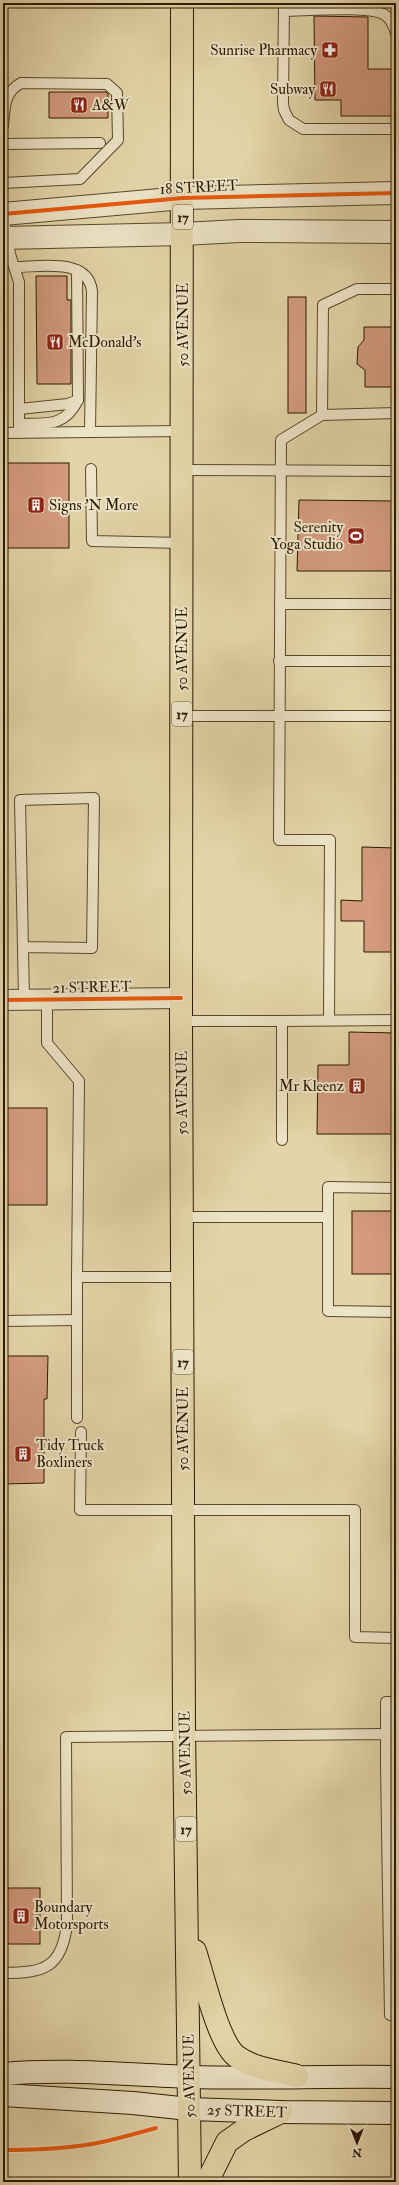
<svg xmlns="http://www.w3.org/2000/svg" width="399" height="2185" viewBox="0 0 399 2185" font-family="'IM FELL Double Pica',serif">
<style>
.building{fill:#d49b80;stroke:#2b1900}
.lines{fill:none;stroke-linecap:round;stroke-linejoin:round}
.service-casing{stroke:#59482a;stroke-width:12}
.minor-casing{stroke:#59482a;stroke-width:22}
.tertiary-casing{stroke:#59482a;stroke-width:24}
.secondary-casing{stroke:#2b1900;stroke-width:24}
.primary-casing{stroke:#2b1900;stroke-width:24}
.service{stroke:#ede4c7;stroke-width:10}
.minor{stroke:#ede4c7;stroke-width:20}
.tertiary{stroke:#ede4c7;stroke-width:22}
.secondary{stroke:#ede4c7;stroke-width:22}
.primary{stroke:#e3d5a9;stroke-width:22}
.cycleway-casing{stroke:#ede4c7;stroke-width:6}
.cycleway{stroke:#e8590c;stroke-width:4}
.labels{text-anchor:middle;stroke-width:4;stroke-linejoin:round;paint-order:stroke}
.shield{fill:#ede4c7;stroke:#65563c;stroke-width:1}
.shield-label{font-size:14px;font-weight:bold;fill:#2b1900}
.poi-label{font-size:15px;fill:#2b1900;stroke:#ede4c7;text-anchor:start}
.street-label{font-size:15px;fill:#2b1900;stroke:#ede4c7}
</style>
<rect width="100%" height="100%" fill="#e3d5a9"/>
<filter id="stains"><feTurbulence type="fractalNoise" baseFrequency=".005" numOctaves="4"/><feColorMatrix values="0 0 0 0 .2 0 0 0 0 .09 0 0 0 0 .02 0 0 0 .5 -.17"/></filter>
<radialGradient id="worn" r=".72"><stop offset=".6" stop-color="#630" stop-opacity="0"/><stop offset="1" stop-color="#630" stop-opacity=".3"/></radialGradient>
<g class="building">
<polygon points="314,16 368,17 368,69 394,69 395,116 341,116 341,100 315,100"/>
<polygon points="49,92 106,92 108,94 108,118 49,118"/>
<polygon points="36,276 67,276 67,300 71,300 71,384 37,384"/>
<rect x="288" y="297" width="18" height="116"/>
<polygon points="364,327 396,327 396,387 365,387 365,370 357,364 358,347 364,340"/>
<rect x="3" y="463" width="66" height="85"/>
<polygon points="299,500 396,501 396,571 297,571"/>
<polygon points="362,847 396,848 396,952 364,952 364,921 341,921 341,900 362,901"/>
<polygon points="349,1032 396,1033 396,1134 317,1134 318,1065 349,1065"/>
<rect x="3" y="1108" width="44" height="97"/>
<rect x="352" y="1211" width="44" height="63"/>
<polygon points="3,1356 48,1356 47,1399 44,1399 44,1483 3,1484"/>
<rect x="3" y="1888" width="37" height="56"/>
</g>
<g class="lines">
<defs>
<g id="service">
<polyline points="284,3 283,103 284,110 289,120 303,129 396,129"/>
<path d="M284 11C305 11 370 5 385 15 391 19 394 26 396 33"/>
<path d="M3 126C5 108 3 93 21 83L107 84 117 93 118 140 80 179 3 183"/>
<polyline points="3,144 100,143"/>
<polyline points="3,216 10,254 19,282 19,433"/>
<path d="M15 267C40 267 88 257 92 291L90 432"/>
<polyline points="19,409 68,404 78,400 77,270"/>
<polyline points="322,415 323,305 357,289 396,289"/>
<path d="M19 424C46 423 64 428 78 400"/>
<polyline points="3,433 183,431"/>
<polyline points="91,469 92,541 183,543"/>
<polyline points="183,470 396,471"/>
<polyline points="280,604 396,604"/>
<polyline points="279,661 396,661"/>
<polyline points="182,716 396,716"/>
<polyline points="23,947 92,948 94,798 20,800 24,999"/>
<polyline points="47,999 47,1043 79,1081 77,1277"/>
<polyline points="329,1020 330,840 279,840 281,440 322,415 396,413"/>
<polyline points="181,1021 282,1021 282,1140"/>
<polyline points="282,1021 396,1020"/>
<polyline points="396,1188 328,1187 328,1311 396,1312"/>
<polyline points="182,1217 328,1217"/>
<polyline points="3,1321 77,1320"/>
<polyline points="77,1418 77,1277 182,1277"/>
<polyline points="81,1432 80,1510 355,1510 355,1637 396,1638"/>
<polyline points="386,1734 386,1702 396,1702"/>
<polyline points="386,1767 390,2015 396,2015"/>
<path d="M3 1973C44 1973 62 1968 67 1924L66 1737 386 1734V1767H396"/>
</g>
<polyline id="minor" points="3,1000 181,998"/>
<g id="tertiary">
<polyline points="3,214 183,198 396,193"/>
<polyline points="3,238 183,234 239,231 396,232"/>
</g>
<g id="secondary">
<path d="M3 2074C66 2068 128 2075 190 2077 259 2079 327 2076 396 2077"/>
<polyline points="3,2095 133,2103 189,2109 281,2112 396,2113"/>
</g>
<g id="primary">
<polyline points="182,3 181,1021 184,1727 190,2182"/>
<path d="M195 1951C203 1975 218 2042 236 2056 253 2069 278 2071 297 2076"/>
<polyline points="207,2182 227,2142 244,2130 281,2112"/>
</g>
</defs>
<use href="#service" class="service-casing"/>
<use href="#minor" class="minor-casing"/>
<use href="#tertiary" class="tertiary-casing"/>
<use href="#secondary" class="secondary-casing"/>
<use href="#primary" class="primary-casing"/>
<use href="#service" class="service"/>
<use href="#minor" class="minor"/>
<use href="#tertiary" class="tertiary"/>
<use href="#secondary" class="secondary"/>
<use href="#primary" class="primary"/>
<defs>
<g id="cycleway">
<polyline points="3,214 183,198 396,193"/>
<polyline points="3,1000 181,998"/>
<path d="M3 2150C36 2150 70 2149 102 2142 120 2138 138 2133 156 2128"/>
</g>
</defs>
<use href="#cycleway" class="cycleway-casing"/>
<use href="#cycleway" class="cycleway"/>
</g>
<defs>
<symbol id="pharmacy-square" viewBox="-11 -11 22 22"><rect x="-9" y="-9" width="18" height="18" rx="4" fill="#8f2418" stroke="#ede4c7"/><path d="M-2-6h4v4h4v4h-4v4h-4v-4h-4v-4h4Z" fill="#fff"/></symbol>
<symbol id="restaurant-square" viewBox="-11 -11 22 22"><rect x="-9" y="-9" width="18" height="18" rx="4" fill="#8f2418" stroke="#ede4c7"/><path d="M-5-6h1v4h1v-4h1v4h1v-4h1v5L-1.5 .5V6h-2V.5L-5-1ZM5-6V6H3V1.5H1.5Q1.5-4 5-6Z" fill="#fff"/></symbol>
<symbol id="building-square" viewBox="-11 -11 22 22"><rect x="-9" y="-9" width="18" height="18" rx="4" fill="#8f2418" stroke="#ede4c7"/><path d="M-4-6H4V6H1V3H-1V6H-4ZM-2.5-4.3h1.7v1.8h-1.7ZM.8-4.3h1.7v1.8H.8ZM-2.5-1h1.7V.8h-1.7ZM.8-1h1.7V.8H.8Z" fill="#fff"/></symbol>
<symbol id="stadium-square" viewBox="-11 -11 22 22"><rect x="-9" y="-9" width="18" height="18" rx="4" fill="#8f2418" stroke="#ede4c7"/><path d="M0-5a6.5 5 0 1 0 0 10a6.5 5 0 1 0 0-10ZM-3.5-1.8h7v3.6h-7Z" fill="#fff"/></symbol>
</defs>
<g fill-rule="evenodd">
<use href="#pharmacy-square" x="320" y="40" width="20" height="20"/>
<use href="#restaurant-square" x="318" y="79" width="20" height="20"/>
<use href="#restaurant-square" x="69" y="95" width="20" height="20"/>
<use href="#restaurant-square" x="45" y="332" width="20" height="20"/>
<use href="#building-square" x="26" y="495" width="20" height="20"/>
<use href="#stadium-square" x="346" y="526" width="20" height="20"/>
<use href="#building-square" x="347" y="1076" width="20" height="20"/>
<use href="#building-square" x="13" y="1444" width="20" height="20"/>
<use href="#building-square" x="11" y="1906" width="20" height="20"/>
</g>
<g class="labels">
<g class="shield">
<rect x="173" y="205" width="20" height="24" rx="3"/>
<rect x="172" y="702" width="20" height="24" rx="3"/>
<rect x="173" y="1350" width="20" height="24" rx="3"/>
<rect x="176" y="1817" width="20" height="24" rx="3"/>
</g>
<g class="shield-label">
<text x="183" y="222">17</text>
<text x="182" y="719">17</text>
<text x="183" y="1367">17</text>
<text x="186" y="1834">17</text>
</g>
<g class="poi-label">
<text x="317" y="55" text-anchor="end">Sunrise Pharmacy</text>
<text x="315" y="94" text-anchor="end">Subway</text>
<text x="92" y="110">A&amp;W</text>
<text x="68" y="347">McDonald's</text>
<text x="49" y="510">Signs 'N More</text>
<text x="343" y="532" text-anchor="end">Serenity<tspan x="343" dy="17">Yoga Studio</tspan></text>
<text x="344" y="1091" text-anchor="end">Mr Kleenz</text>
<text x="36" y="1450">Tidy Truck<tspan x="36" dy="17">Boxliners</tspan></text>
<text x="34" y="1912">Boundary<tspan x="34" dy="17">Motorsports</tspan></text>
</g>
<g class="street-label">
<text transform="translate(199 187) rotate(-3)" y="5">18 STREET</text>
<text transform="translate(183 325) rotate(-90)" y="5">50 AVENUE</text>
<text transform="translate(182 649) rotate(-90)" y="5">50 AVENUE</text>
<text transform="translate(92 987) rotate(-1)" y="5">21 STREET</text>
<text transform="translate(182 1093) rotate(-90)" y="5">50 AVENUE</text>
<text transform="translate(183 1429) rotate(-90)" y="5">50 AVENUE</text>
<text transform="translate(185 1753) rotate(-91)" y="5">50 AVENUE</text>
<text transform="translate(189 2076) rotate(-91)" y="5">50 AVENUE</text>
<text transform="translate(247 2111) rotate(2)" y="5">25 STREET</text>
</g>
</g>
<rect width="399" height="2185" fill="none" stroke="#e3d5a9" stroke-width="16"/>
<rect x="4" y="4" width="391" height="2177" fill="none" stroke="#2b1900" stroke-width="2"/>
<rect x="8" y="8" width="383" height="2169" fill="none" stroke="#2b1900"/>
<g transform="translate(357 2143) rotate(180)" stroke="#ede4c7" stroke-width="3" paint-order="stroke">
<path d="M0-3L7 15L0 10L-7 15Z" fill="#2b1900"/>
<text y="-6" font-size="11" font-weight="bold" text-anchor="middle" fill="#2b1900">N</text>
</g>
<rect width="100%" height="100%" filter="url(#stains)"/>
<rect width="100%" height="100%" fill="url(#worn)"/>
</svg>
